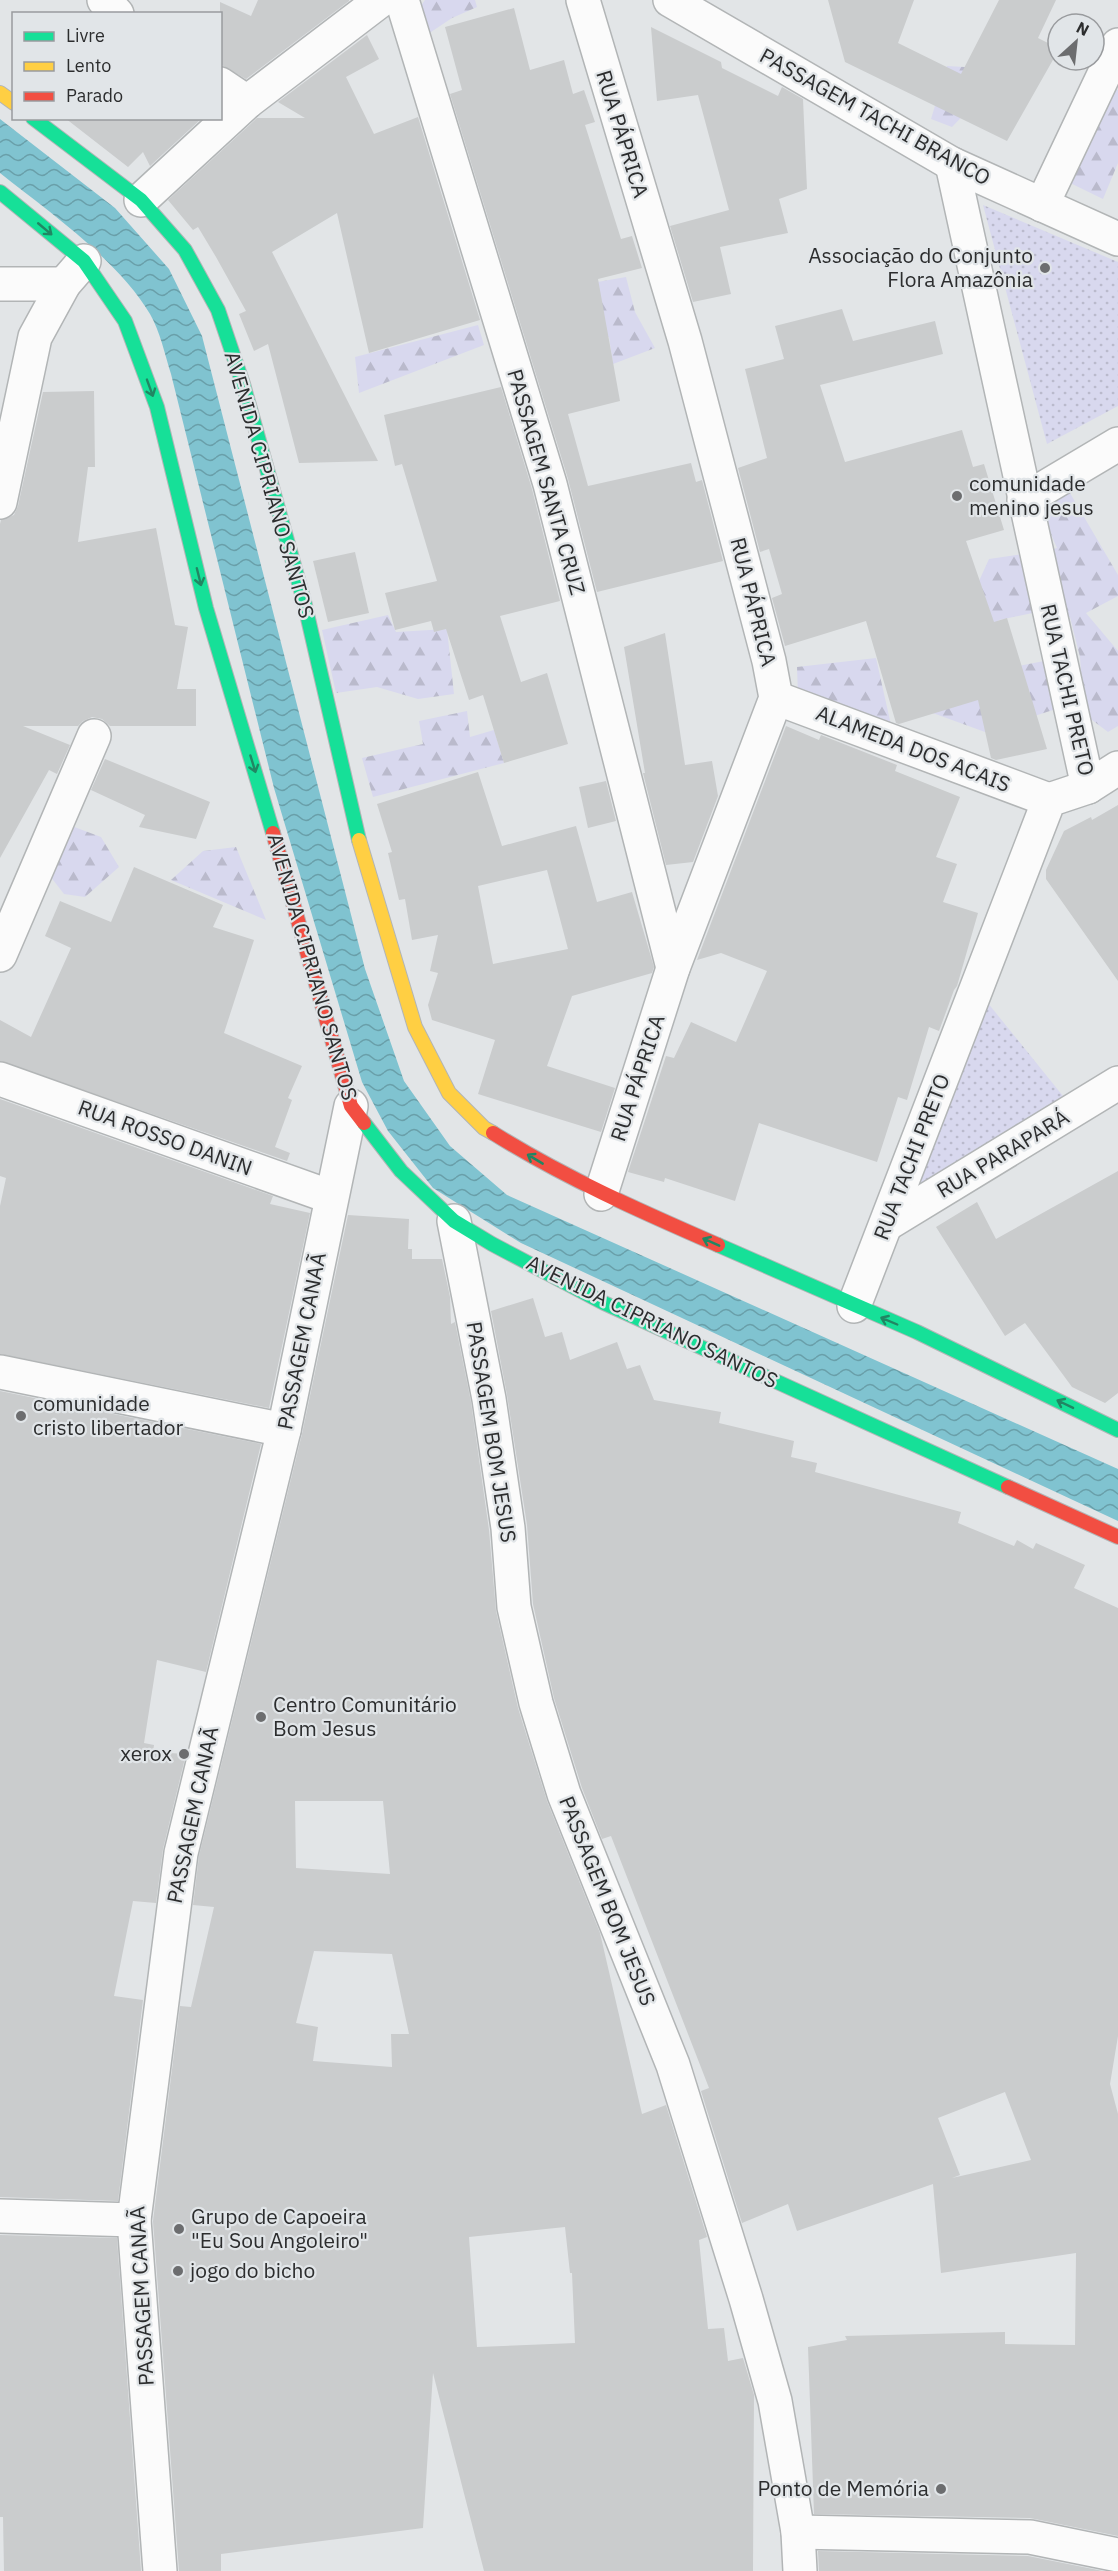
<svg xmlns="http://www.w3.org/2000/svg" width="1118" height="2571" viewBox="0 0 1118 2571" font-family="'IBM Plex Sans',sans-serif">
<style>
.forest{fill:url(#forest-firs)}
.park{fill:url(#park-dots)}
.water{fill:url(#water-waves)}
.building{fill:#cacccd;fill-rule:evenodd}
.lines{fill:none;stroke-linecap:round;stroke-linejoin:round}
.street-casing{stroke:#b2b5b6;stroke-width:36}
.fast-casing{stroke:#b2b5b6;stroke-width:16}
.slow-casing{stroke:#b2b5b6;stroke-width:16}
.jam-casing{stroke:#b2b5b6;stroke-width:16}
.street{stroke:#fbfbfb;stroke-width:33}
.fast{stroke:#16e098;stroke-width:14}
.slow{stroke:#ffcf43;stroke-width:14}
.jam{stroke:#f24e42;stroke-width:14}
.oneway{stroke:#218663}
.poi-dot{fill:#6c6d6f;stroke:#e1e5e8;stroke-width:2}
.labels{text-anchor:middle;stroke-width:4.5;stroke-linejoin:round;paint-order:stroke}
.street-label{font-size:21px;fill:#2c2d2e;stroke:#e1e5e8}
.poi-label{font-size:21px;fill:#2c2d2e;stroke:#e1e5e8;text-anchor:start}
</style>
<defs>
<pattern id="forest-firs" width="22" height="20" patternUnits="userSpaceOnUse" patternTransform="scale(1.5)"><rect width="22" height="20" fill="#d8d8ee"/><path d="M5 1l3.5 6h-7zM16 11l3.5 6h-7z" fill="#babacc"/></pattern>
<pattern id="park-dots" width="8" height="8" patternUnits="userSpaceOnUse" patternTransform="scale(1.5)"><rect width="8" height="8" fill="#d8d8ee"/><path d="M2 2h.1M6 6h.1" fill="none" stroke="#babacc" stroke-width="1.8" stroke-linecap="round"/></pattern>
<pattern id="water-waves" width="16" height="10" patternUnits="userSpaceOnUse" patternTransform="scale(1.5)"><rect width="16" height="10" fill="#80c3d0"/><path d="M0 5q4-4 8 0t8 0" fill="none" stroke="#699fa9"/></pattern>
</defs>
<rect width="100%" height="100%" fill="#e2e5e7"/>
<g class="forest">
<polygon points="425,0 475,0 477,7 452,18 425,36 420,7"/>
<polygon points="947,66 982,68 977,101 952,127 931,119"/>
<polygon points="1109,88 1118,90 1118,163 1103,199 1066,181"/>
<polygon points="626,277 635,312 655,348 613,364 609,337 584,338 563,288"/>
<polygon points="478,325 484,345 359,393 355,357"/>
<polygon points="1056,493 1070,493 1118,575 1118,596 1086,613 1118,651 1118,726 1108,732 1084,714 1080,657 1070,617 1061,619 1042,552 1057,548 1039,506"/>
<polygon points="1029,553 1042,611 999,620 979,639 974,592 989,559"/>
<polygon points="388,615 396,632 447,629 454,694 418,699 377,687 336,693 322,630"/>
<polygon points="876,658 891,725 798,695 797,667"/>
<polygon points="1049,660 1056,709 985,732 930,712 1009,668"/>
<polygon points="467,711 470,737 494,730 504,763 373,797 362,758 423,744 419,721"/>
<polygon points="69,825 101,837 119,867 85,897 64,894 50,876"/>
<polygon points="236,847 266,920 171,880 203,851"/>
</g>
<g class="park">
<polygon points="983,205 1118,262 1118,406 1047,444"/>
<polygon points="983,997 1067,1101 902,1205"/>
</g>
<path class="water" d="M0 119 115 208 169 269 202 336 365 969 404 1081 450 1146 507 1195 1118 1469V1521L521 1243 433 1188 388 1131 362 1082 274 788 171 374C165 355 160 331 150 314 118 260 48 211 0 173Z"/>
<g class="building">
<polygon points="258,0 349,0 349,1 246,79 220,64 220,2 251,16"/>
<polygon points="828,0 914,0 898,43 961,74 999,0 1056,0 1038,38 1058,48 1058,51 1007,141 845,62"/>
<polygon points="514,8 530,70 564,60 573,94 584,90 595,122 585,125 621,239 632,236 642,268 598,279 620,401 568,414 588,486 691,463 696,482 702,480 723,561 597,592 568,479 450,94 462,90 445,27"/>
<polygon points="651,27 721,62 722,68 778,96 782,87 803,99 807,189 779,199 788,233 720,247 731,294 693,302 670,226 729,210 698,95 657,101"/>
<polygon points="367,35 379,59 346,77 374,134 418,117 480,320 369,353 337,213 272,252 378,461 299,463 268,344 254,351 239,314 246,311 216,257 198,227 193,230 168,200 257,118 305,118 278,102"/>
<polygon points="65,118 202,118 150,166 143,152 128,167"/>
<polygon points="842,309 853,341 935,321 943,354 820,385 845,462 962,430 973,467 984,464 1004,530 966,541 994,622 1007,618 1047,749 996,760 991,758 978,700 899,724 896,723 866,621 785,646 772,598 782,594 769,549 760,552 738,468 767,458 745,369 784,359 775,326"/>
<polygon points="501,387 532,489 560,601 500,616 521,682 547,673 568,744 504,763 483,695 469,700 446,629 434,632 431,621 395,630 385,593 437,581 402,464 395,466 384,415"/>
<polygon points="94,391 95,467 88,467 78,542 156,528 175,625 188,627 177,689 196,689 196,726 110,726 102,719 92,717 83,721 78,726 23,726 70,745 57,774 49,770 0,858 0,524 1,520 14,515 18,506 43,392"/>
<polygon points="355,552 369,613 328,622 313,561"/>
<polygon points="665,633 685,765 712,761 718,796 693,862 666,865 643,773 645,773 624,647"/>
<polygon points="786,726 819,740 821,735 897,765 895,771 960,797 936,857 957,864 943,902 978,913 957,986 954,990 939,1031 929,1027 907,1100 898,1097 877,1162 759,1123 735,1201 665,1178 664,1182 628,1172 666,1056 674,1058 691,1022 736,1042 767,971 721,953 697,960"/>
<polygon points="105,759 210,802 196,839 139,827 145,815 91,790"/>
<path d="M478 772 502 846 576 826 597 902 632 892 654 967 652 973 572 996 547 1066 615 1088 601 1132 478 1094 495 1040 432 1020 428 1005 438 973 430 971 438 935 412 940 405 899 399 900 388 853 392 852 377 804ZM547 870 568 949 493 964 478 886Z"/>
<polygon points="606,781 616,821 588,828 579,787"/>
<polygon points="1118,805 1118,981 1046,879 1046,870 1064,831 1091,817 1092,820"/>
<polygon points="134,867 223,905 213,927 254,940 224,1033 302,1066 288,1098 292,1100 275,1147 290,1153 287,1161 0,1061 0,1020 31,1037 71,948 45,936 60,901 111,922"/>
<polygon points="0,1099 273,1196 270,1204 310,1213 269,1408 0,1354 0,1206 6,1178 0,1176"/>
<polygon points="1118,1171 1118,1393 1105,1403 1072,1387 1025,1323 1005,1336 936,1227 977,1202 996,1239"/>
<path d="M348 1215 409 1219 408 1249H412V1259H442L450 1297 451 1324 455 1322 471 1402 489 1530 496 1611 518 1708 547 1801 600 1933 642 2114 666 2105 707 2237 699 2240 708 2329 724 2328 728 2361 743 2358 754 2395 753 2571H484L433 2373 423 2528 221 2554V2571H179L153 2221 180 2006 191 2007 214 1907 193 1905 199 1856 302 1434ZM295 1801H383L390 1874 296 1868ZM314 1951 392 1954 409 2034H391L392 2067 313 2061 318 2027 296 2023ZM565 2227 570 2273H572L575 2343 477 2347 469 2237Z"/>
<path d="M533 1298 545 1337 562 1332 570 1360 617 1342 627 1369 640 1365 654 1400 721 1412 719 1423 794 1441 791 1457 817 1463 815 1472 961 1512 958 1523 1014 1546 1017 1540 1033 1549 1036 1543 1085 1565 1074 1588 1118 1608V2036L1110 2084 1118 2114V2536L1030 2518 814 2514 808 2347 847 2340 845 2336 1005 2332V2344L1075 2345 1076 2253 941 2273 933 2184 797 2231 788 2204 742 2223 701 2091 709 2088 611 1836 602 1839 582 1788 554 1698 533 1604 527 1525 507 1395 491 1311ZM1005 2092 1031 2160 952 2178 960 2175 938 2118Z"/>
<polygon points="0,1391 261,1444 206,1672 157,1660 144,1743 154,1745 153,1752 186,1754 163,1849 156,1903 133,1901 114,1996 143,2000 118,2201 0,2197"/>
<polygon points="0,2235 117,2238 141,2571 4,2571 3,2517 0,2517"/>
<polygon points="818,2551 1028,2556 1103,2571 819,2571"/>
</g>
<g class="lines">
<defs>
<g id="street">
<polyline points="104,0 117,14"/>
<polyline points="402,0 550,484 673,968"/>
<polyline points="583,0 685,341 769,661 776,698 673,968 601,1194"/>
<polyline points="670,0 952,164 1118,239"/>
<polyline points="220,84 247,102"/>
<polyline points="952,164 1088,787"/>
<polyline points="141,200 247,102 381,0"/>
<polyline points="1042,205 1118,45"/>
<polyline points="0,284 64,284"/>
<polyline points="1024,500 1118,444"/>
<polyline points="0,502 35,337 64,284 84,261"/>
<polyline points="776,698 1049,800"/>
<polyline points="0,955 94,736"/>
<polyline points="0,1079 331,1197"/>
<polyline points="454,1221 489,1399 508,1528 514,1607 536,1703 564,1794 673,2065 746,2299 775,2401 798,2532 800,2571"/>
<polyline points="887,1224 1118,1083"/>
<polyline points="854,1306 1049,800 1088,787 1118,768"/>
<polyline points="0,1372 284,1430"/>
<polyline points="0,2216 134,2220"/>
<polyline points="798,2532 1030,2537 1118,2555"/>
<polyline points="160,2571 134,2220 181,1853 284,1430 351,1106"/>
</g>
<g id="fast">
<polyline points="33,118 141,200 185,250 218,310 243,384 304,601 359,840"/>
<polyline points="0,192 84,261 125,321 157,407 206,608 273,833"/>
<polyline points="364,1123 401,1171 454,1221 492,1244 604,1303 1008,1487"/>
<polyline points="718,1245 917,1332 1118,1430"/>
</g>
<g id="slow">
<polyline points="0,93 14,103"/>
<polyline points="359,840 415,1027 449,1093 484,1128 493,1133"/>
</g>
<g id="jam">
<polyline points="273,833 351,1106 364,1123"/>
<path d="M493 1133C565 1178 640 1211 718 1245"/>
<polyline points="1008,1487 1118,1537"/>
</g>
</defs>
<use href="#street" class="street-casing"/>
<use href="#fast" class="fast-casing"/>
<use href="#slow" class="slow-casing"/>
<use href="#jam" class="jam-casing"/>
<use href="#street" class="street"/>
<use href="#fast" class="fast"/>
<use href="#slow" class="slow"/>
<use href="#jam" class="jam"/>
</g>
<defs><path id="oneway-shaft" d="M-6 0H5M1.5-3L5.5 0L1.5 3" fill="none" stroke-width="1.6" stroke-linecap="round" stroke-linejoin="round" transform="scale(1.5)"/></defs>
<g class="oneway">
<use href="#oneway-shaft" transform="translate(45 229) rotate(40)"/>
<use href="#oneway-shaft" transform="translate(150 388) rotate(70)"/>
<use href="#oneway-shaft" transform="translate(199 577) rotate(76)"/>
<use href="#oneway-shaft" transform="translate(253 764) rotate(73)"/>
<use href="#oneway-shaft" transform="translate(535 1159) rotate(-149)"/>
<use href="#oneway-shaft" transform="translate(711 1242) rotate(-156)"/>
<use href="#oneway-shaft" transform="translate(889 1321) rotate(-157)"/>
<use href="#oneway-shaft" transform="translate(1065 1404) rotate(-154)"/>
</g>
<g class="poi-dot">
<circle cx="1045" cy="268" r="6"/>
<circle cx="957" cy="496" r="6"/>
<circle cx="21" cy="1416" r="6"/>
<circle cx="261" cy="1717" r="6"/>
<circle cx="184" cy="1754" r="6"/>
<circle cx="179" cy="2229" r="6"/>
<circle cx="178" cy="2271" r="6"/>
<circle cx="941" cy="2489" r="6"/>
</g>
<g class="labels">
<g class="street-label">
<text transform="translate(875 117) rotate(29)" y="7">PASSAGEM TACHI BRANCO</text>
<text transform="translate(622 134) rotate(73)" y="7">RUA PÁPRICA</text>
<text transform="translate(546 482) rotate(74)" y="7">PASSAGEM SANTA CRUZ</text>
<text transform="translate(269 485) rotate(74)" y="7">AVENIDA CIPRIANO SANTOS</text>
<text transform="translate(753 602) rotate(76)" y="7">RUA PÁPRICA</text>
<text transform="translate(1067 690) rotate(77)" y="7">RUA TACHI PRETO</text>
<text transform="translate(913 749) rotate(21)" y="7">ALAMEDA DOS ACAIS</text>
<text transform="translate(312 967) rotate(74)" y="7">AVENIDA CIPRIANO SANTOS</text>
<text transform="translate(638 1078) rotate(-72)" y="7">RUA PÁPRICA</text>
<text transform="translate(165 1138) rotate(20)" y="7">RUA ROSSO DANIN</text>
<text transform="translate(1003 1154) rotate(-31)" y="7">RUA PARAPARÁ</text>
<text transform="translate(912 1157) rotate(-69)" y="7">RUA TACHI PRETO</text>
<text transform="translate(652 1322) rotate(26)" y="7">AVENIDA CIPRIANO SANTOS</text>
<text transform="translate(302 1341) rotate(-79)" y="7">PASSAGEM CANAÃ</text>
<text transform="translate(491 1432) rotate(81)" y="7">PASSAGEM BOM JESUS</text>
<text transform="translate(193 1815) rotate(-78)" y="7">PASSAGEM CANAÃ</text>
<text transform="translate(607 1901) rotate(68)" y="7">PASSAGEM BOM JESUS</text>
<text transform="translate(142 2296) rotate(-93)" y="7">PASSAGEM CANAÃ</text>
</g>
<g class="poi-label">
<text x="1033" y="263" text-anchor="end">Associação do Conjunto<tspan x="1033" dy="24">Flora Amazônia</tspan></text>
<text x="969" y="491">comunidade<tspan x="969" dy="24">menino jesus</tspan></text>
<text x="33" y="1411">comunidade<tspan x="33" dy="24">cristo libertador</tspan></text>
<text x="273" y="1712">Centro Comunitário<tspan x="273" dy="24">Bom Jesus</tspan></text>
<text x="172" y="1761" text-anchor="end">xerox</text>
<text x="191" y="2224">Grupo de Capoeira<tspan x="191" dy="24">"Eu Sou Angoleiro"</tspan></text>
<text x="190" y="2278">jogo do bicho</text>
<text x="929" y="2496" text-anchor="end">Ponto de Memória</text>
</g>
</g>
<rect x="12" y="12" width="210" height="108" fill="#e1e5e8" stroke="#999b9e" stroke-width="1.5"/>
<rect x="24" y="32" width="30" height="9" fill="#16e098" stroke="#999b9e" stroke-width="1.5"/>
<text x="66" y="42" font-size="18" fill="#2c2d2e">Livre</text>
<rect x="24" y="62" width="30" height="9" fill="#ffcf43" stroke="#999b9e" stroke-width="1.5"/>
<text x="66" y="72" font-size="18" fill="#2c2d2e">Lento</text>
<rect x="24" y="92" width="30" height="9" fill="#f24e42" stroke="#999b9e" stroke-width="1.5"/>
<text x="66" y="102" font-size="18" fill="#2c2d2e">Parado</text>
<g transform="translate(1076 42) rotate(27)"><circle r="28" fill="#e1e5e8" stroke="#999b9e" stroke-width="1.5"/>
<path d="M0-4.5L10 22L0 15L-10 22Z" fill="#6c6d6f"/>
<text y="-9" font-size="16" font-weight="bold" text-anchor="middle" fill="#2c2d2e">N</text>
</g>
</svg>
